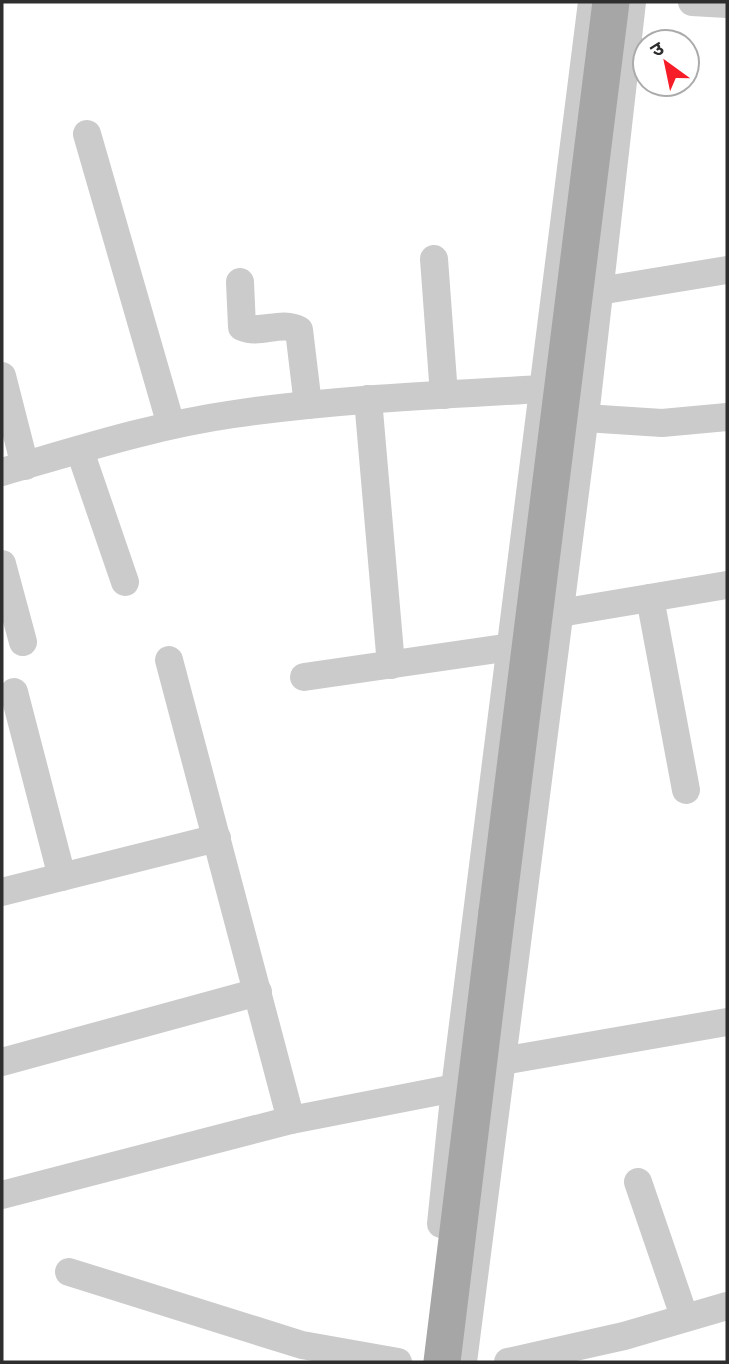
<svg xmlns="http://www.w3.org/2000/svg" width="729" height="1364" viewBox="0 0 729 1364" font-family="Arial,'Noto Sans Devanagari',sans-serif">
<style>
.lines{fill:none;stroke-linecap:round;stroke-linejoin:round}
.minor{stroke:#cbcbcb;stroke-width:28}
.major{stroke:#a6a6a6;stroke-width:37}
.major-bridge{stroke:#a6a6a6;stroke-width:37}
</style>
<rect width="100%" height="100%" fill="#fff"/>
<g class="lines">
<g class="minor">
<polyline points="692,2 727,4"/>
<polyline points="87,134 171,425"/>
<polyline points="434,259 444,395"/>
<path d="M240 282 242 327C260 335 281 320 299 330L308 405"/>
<polyline points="599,291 727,270"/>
<polyline points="2,376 25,466"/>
<polyline points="368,399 391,665"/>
<polyline points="585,418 662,423 727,417"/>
<polyline points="80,451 125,582"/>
<path d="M2 472C78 450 156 425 234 414 336 399 440 395 542 389"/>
<polyline points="2,564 23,642"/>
<polyline points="650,598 686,790"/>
<polyline points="560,613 727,585"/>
<polyline points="169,660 291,1120"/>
<polyline points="304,677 511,647"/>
<polyline points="14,692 62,877"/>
<polyline points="2,892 217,838"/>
<polyline points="485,1057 502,1061 727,1022"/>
<polyline points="2,1062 258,992"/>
<polyline points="638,1182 684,1316"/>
<polyline points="2,1195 291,1120 455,1088"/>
<polyline points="441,1224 455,1088 592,2"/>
<polyline points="69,1272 302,1345 398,1362"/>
<polyline points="463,1362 587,399 632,2"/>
<polyline points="508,1362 624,1336 727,1306"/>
</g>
<polyline class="major" points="497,912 611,2"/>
<polyline class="major-bridge" points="442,1362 497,912"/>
</g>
<rect width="729" height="1364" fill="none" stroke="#2e2e2e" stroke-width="7"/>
<g transform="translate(666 63) rotate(327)"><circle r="33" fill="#ffffff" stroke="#ababab" stroke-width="2"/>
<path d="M0-5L12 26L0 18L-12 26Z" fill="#f71d28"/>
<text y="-10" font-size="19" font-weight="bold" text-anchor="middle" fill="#2e2e2e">उ</text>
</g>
</svg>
